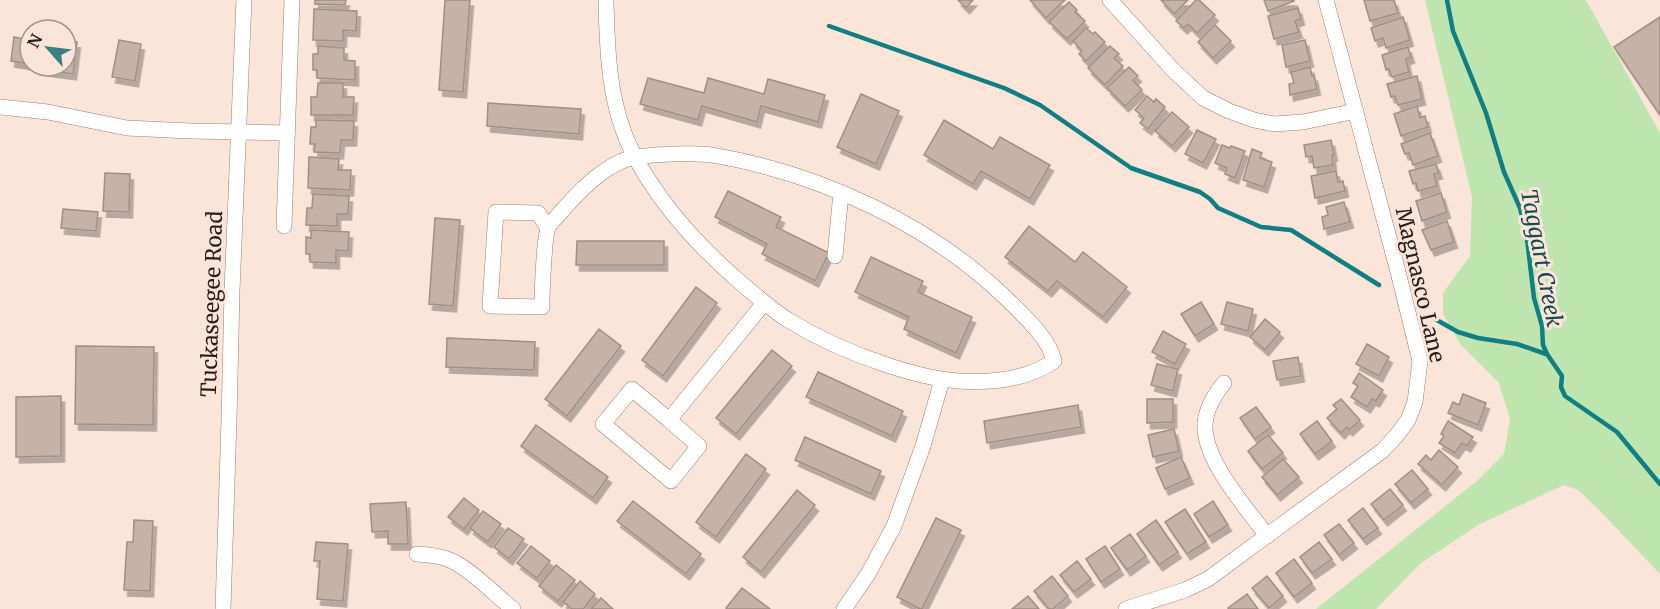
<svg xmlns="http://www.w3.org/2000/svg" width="1660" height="609" viewBox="0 0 1660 609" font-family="Merriweather,serif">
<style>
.green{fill:#bfe5af}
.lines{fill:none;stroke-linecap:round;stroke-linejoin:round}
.stream{stroke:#107f83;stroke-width:4.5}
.building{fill:#c8b2a6;stroke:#a38e82;stroke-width:1.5;filter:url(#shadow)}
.minor-casing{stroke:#968176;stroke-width:16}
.minor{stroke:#fff;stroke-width:15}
.labels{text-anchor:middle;stroke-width:6;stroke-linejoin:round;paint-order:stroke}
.street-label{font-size:21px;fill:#261e1a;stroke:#fbe4d8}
.water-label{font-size:22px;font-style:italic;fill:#144d50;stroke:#fbe4d8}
</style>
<defs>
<filter id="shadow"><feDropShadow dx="3.5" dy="6" stdDeviation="0" flood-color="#0004"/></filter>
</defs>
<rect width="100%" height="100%" fill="#fbe4d8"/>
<polygon class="green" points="1425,0 1586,0 1660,133 1660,574 1600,511 1578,490 1564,485 1478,525 1421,563 1376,609 1316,609 1478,480 1504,454 1510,419 1499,383 1460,344 1443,314 1443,293 1470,256 1472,197"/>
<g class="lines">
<g class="stream">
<polyline points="1447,0 1453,31 1486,113 1504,172 1520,208 1527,239 1534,298 1542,326 1543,345 1547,354 1562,376 1561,387 1565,396 1617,432 1660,484"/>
<polyline points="829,26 1004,88 1040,105 1131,168 1200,192 1210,199 1218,208 1261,227 1291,230 1379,285"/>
<polyline points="1435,319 1458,332 1478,338 1517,344 1546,354"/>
</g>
</g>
<g class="building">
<polygon points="315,0 346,0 345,5 315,4"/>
<polygon points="445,0 470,0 463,92 439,90"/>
<polygon points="958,0 973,0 966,8"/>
<polygon points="1030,0 1065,0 1046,18"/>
<polygon points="1161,0 1188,0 1174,14"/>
<polygon points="1196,0 1199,0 1215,15 1197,33 1188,24 1184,28 1176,21"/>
<polygon points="1264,0 1294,0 1294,1 1268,11"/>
<polygon points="1364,0 1394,0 1398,13 1370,21"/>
<polygon points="1069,2 1077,10 1075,12 1085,21 1067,39 1049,22"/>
<polygon points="1298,8 1301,19 1295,21 1299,32 1274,39 1268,16"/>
<polygon points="314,9 357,11 356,31 343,30 343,41 313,40"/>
<polygon points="1403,17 1410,40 1386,48 1383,38 1375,41 1371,28"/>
<polygon points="1660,17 1660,115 1614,47"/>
<polygon points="1215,25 1231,41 1213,58 1198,42"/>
<polygon points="1086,28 1093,34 1095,32 1105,42 1086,61 1079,54 1082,51 1073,41"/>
<polygon points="14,37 30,40 30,64 11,61"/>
<polygon points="119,40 141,44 135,81 112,77"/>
<polygon points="1305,40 1310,61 1286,67 1282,45"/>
<polygon points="66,41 77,42 73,74 44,70 44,66 66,66"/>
<polygon points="318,46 344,48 344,60 355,61 355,80 317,78 317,70 313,70 313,54 318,54"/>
<polygon points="1110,46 1119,54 1114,58 1123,66 1105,85 1088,68"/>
<polygon points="1408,47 1411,57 1406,59 1409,72 1392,77 1389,69 1386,70 1382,55"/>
<polygon points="1129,67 1138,76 1133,80 1142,90 1125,106 1107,88"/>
<polygon points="1310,67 1312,76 1314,75 1317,89 1290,95 1289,84 1294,83 1291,72"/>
<polygon points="1417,76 1422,99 1398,105 1395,96 1391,97 1387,84"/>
<polygon points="648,78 704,93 708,78 764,94 768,79 825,95 818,122 761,106 757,122 702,106 698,120 640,104"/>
<polygon points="318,83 343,83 343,97 354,97 353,115 311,115 311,97 317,97"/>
<polygon points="861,94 899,111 876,164 837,147"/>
<polygon points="1147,96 1154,102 1156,99 1165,107 1148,129 1140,123 1144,118 1135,110"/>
<polygon points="488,103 581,109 579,134 487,126"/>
<polygon points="1417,106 1420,118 1425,116 1428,127 1401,136 1394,114"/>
<polygon points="1172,112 1189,127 1172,146 1155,131"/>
<polygon points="316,120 354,121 353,140 341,140 340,153 314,152 315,144 310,144 311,127 316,127"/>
<polygon points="944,120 993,149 1000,137 1050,165 1030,199 981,171 973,184 924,155"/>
<polygon points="1197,130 1216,139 1203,163 1185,154"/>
<polygon points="1430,133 1438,156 1413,165 1409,153 1405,154 1401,144"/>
<polygon points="1331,140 1334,155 1332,155 1333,165 1314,168 1312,156 1306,157 1304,145"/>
<polygon points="1222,145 1230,148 1231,146 1245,151 1235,178 1225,174 1227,168 1215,163"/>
<polygon points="1252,149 1262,153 1260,158 1272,162 1264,187 1243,180"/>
<polygon points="309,157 339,159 338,170 351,170 350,190 308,188"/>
<polygon points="1436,164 1439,173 1434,174 1437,186 1418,191 1416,183 1413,184 1409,171"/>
<polygon points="1336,171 1338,182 1343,181 1345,191 1315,198 1311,176"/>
<polygon points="105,173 130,174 129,212 103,211"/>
<polygon points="728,191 781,217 776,227 829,253 815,281 762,254 767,244 715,217"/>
<polygon points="1441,193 1447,212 1422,221 1416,201"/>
<polygon points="313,194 349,196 348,214 337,214 337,226 306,225 307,208 312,208"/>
<polygon points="1344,202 1350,222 1324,229 1322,217 1328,215 1326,207"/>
<polygon points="63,209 98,212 96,231 61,228"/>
<polygon points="435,218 460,220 453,306 429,304"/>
<polygon points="1447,221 1454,242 1431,250 1422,230"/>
<polygon points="1029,226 1075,262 1083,252 1127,287 1103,317 1057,281 1048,291 1005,257"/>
<polygon points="311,230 349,232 348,251 336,250 336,263 310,262 310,254 306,254 306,237 311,238"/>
<polygon points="577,241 664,241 664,265 576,265"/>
<polygon points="871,257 923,281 918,292 972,317 956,353 904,329 909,317 855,292"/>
<polygon points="696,287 717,303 663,376 642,360"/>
<polygon points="1201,302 1214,324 1195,336 1181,314"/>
<polygon points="1227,302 1253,309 1248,331 1221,324"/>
<polygon points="1265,319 1280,332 1265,350 1250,337"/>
<polygon points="599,329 621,346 567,416 545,399"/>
<polygon points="1163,331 1186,344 1175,364 1152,352"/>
<polygon points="447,338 535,342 534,370 446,367"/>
<polygon points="1367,344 1389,357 1379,376 1356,364"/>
<polygon points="76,346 154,347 153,425 75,424"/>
<polygon points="772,350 792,366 736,434 716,418"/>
<polygon points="1298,357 1301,376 1277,380 1273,361"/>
<polygon points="1157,364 1178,369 1173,391 1151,385"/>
<polygon points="818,372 903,411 892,436 806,397"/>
<polygon points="1359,373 1383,390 1376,401 1372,399 1367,407 1351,397 1358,386 1353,383"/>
<polygon points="1463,394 1486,403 1478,425 1448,413 1453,402 1459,405"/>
<polygon points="61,396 61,456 16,457 16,397"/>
<polygon points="1147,399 1173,399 1173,422 1147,423"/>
<polygon points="1341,399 1360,420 1349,430 1347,427 1341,433 1327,418 1337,409 1333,405"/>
<polygon points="1078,405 1081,427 987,443 984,421"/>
<polygon points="1256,407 1271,427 1255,439 1240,418"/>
<polygon points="1317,421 1332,441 1315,454 1300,434"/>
<polygon points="1448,421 1473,437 1467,446 1462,443 1455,453 1439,443 1444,436 1441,434"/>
<polygon points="536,425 608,477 593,498 521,446"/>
<polygon points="1174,429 1179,451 1153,457 1148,435"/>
<polygon points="1268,435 1283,453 1262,469 1248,451"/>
<polygon points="805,437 881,471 871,494 795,460"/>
<polygon points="1439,450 1458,467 1442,485 1418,464 1426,455 1431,460"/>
<polygon points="746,454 766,469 716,537 696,522"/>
<polygon points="1181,457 1190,478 1165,489 1156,468"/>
<polygon points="1283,459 1299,477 1277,495 1262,477"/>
<polygon points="1412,470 1428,489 1411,503 1395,484"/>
<polygon points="1390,489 1403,505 1384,520 1371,504"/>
<polygon points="797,490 815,505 761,572 743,557"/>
<polygon points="464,498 479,510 464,529 448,517"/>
<polygon points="633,501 701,554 686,574 617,521"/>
<polygon points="1213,501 1228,525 1209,537 1194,514"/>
<polygon points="406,502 408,544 388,544 388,531 372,532 370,504"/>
<polygon points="1363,508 1378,528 1363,539 1348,520"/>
<polygon points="1185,509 1206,542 1187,554 1165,522"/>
<polygon points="483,511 501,524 488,542 470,528"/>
<polygon points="936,518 961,530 922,609 920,609 897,597"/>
<polygon points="134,520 153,521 150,591 124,590 127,542 133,542"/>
<polygon points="1156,520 1178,552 1159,565 1137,534"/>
<polygon points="1339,524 1354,543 1339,555 1324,535"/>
<polygon points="508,528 524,539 509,559 494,547"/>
<polygon points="1130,534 1146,556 1127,570 1111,548"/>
<polygon points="316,542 348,544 343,601 317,599 320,561 314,561"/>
<polygon points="1319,542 1332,559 1312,573 1300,557"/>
<polygon points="531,546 550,561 537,578 517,563"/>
<polygon points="1105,546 1120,569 1101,582 1086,559"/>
<polygon points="1294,559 1312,583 1294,597 1276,573"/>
<polygon points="1077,561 1091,579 1074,592 1060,575"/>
<polygon points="556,565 575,580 558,601 539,586"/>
<polygon points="1052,576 1068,596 1053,609 1049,609 1034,591"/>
<polygon points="1267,576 1283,596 1269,608 1252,588"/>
<polygon points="580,581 595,594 583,609 572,609 563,602"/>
<polygon points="742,588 770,609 727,609 726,608"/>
<polygon points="1247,594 1258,609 1229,609 1228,608"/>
<polygon points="1028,596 1039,609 1012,609"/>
<polygon points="601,598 613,609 591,609"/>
</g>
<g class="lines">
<defs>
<g id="minor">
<polyline points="1110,0 1173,70 1203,98 1229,111 1254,120 1274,124 1303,122 1356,111"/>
<polyline points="0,107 48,112 127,128 190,131 287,133"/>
<polyline points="284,226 292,0"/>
<path d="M547 227 538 213 496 212 490 306 542 307C542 294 544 233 549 226 552 221 557 217 561 212 579 191 608 161 636 157 657 154 698 152 718 156 823 175 931 225 1008 300 1023 315 1050 339 1054 361 1027 380 990 383 958 381 933 379 911 373 887 365 853 354 819 339 788 320 771 309 756 296 741 283 699 247 660 204 634 155 609 108 607 52 606 0"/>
<polyline points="835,256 841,193"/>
<path d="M1224 383C1215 394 1206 409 1205 424 1203 460 1246 507 1267 536"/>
<polyline points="669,420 632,389 603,424 671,481 699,446 669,420 764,303"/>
<path d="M417 554C430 555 443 556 454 562 474 572 495 595 513 609"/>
<polyline points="223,609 229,420 232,291 244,0"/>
<polyline points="844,609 868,574 894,526 923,446 942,380"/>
<polyline points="1126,609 1185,590 1208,579 1382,451 1397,435 1408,420 1415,402 1420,361 1398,272 1326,0"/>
</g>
</defs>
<use href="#minor" class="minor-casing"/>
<use href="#minor" class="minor"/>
</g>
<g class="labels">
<g class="street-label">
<text transform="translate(1420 285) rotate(77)" y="7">Magnasco Lane</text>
<text transform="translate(212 304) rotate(-88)" y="7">Tuckaseegee Road</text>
</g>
<g class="water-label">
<text transform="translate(1542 258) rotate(79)" y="8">Taggart Creek</text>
</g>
</g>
<g transform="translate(48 48) rotate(298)"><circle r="28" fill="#fbe4d8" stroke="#a6958c" stroke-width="1.5"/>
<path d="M0-4.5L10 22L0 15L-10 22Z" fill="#398181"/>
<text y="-9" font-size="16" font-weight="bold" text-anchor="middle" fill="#261e1a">N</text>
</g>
</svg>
